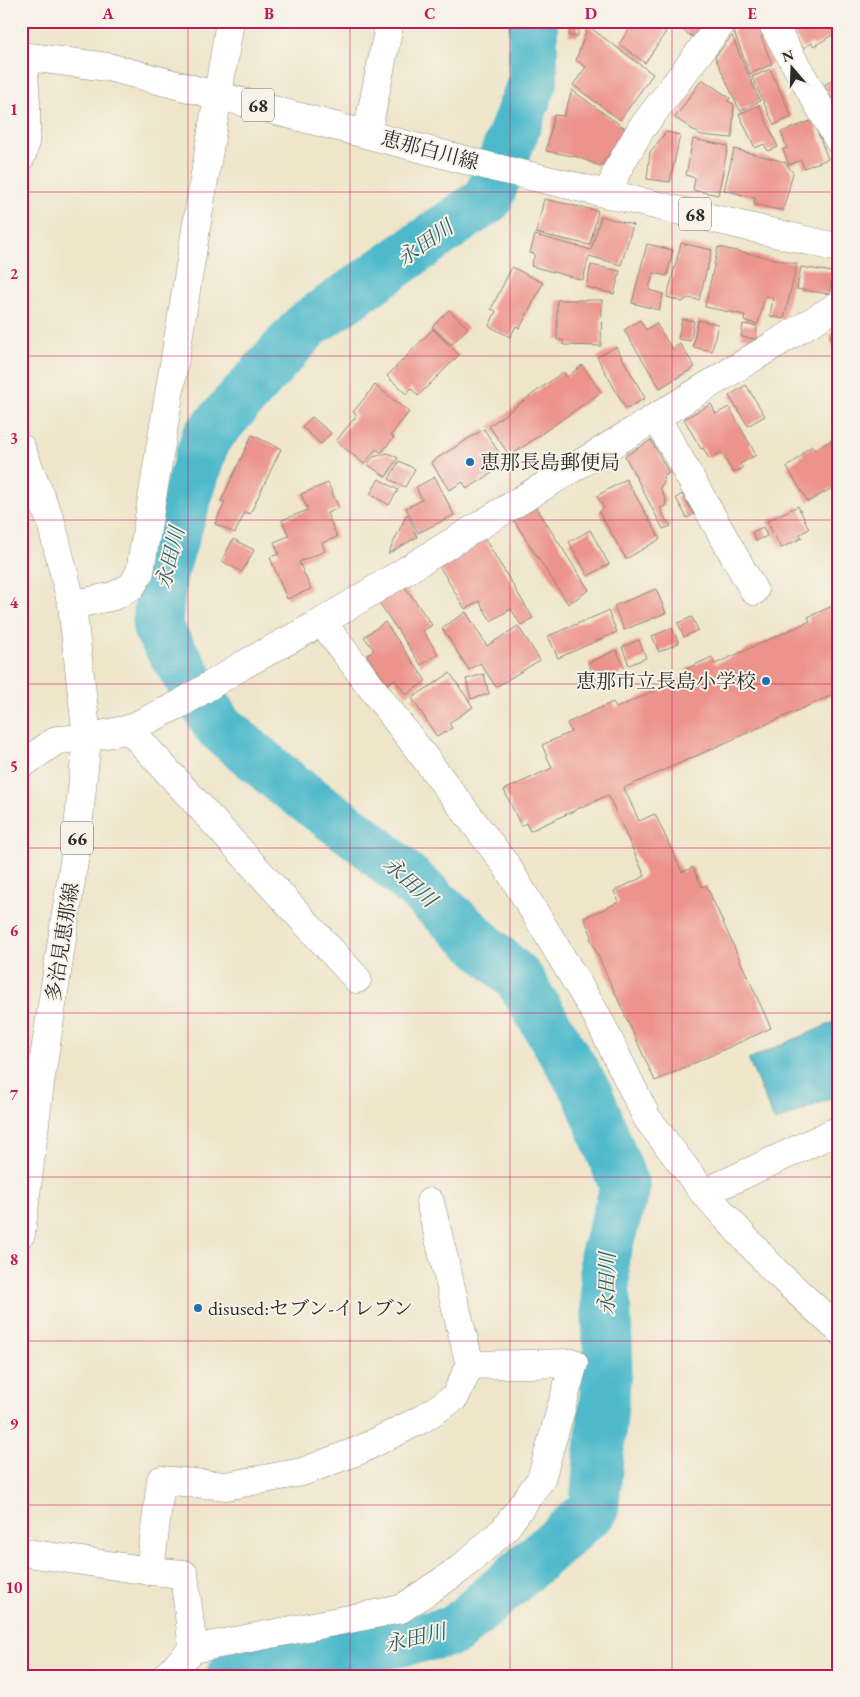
<svg xmlns="http://www.w3.org/2000/svg" width="860" height="1697" viewBox="0 0 860 1697" font-family="'EB Garamond','Noto Serif JP',serif">
<style>
.water{fill:#4eb9cb;stroke:#3c727b}
.lines{fill:none;stroke-linecap:round;stroke-linejoin:round}
.river{stroke:#4eb9cb;stroke-width:50}
.building{fill:#ec938b}
.street-casing{stroke:#8d887a;stroke-width:29}
.primary-casing{stroke:#8d887a;stroke-width:29}
.street{stroke:#fff;stroke-width:28}
.primary{stroke:#fff;stroke-width:28}
.grid{fill:none;stroke:#c2185b;stroke-width:1;stroke-opacity:0.55}
.poi-dot{fill:#1f6fb2;stroke:#f7f3e8;stroke-width:2}
.labels{text-anchor:middle;stroke-width:4;stroke-linejoin:round;paint-order:stroke}
.shield{fill:#f7f3e8;stroke:#686764;stroke-width:1}
.shield-label{font-size:19px;font-weight:bold;fill:#2b2b2b}
.street-label{font-size:20px;fill:#2b2b2b;stroke:#f7f3e8}
.poi-label{font-size:20px;fill:#2b2b2b;stroke:#f7f3e8;text-anchor:start}
.water-label{font-size:21px;font-style:italic;fill:#375d63;stroke:#f7f3e8}
.neatline{fill:none;stroke:#c2185b;stroke-width:2}
.grid-label{font-size:16px;text-anchor:middle;font-weight:bold;fill:#c2185b}
</style>
<rect width="100%" height="100%" fill="#f7f3e8"/>
<filter id="ink" filterUnits="userSpaceOnUse"><feTurbulence type="fractalNoise" baseFrequency=".02" numOctaves="2"/><feDisplacementMap in="SourceGraphic" scale="10" xChannelSelector="R" yChannelSelector="G"/><feConvolveMatrix kernelMatrix="1 2 1 2 8 2 1 2 1" color-interpolation-filters="sRGB"/></filter>
<filter id="wash" filterUnits="userSpaceOnUse"><feTurbulence type="fractalNoise" baseFrequency=".0096" numOctaves="4" result="noise"/><feDisplacementMap in="SourceGraphic" scale="20" xChannelSelector="R" yChannelSelector="G"/><feGaussianBlur stdDeviation="1.12" result="paint"/><feColorMatrix in="noise" values="0 0 0 0 0 0 0 0 0 0 0 0 0 0 0 0 0 1.4 0 .05"/><feComposite in="paint" operator="in"/></filter>
<g filter="url(#wash)">
<rect width="100%" height="100%" fill="#efe5ca"/>
<polygon class="water" points="839,1020 839,1095 775,1122 748,1059"/>
<g class="lines">
<polyline class="river" points="231,1676 454,1631 594,1509 608,1355 604,1258 625,1188 588,1094 519,979 421,890 364,840 287,784 218,726 157,627 162,576 206,438 307,325 488,199 533,81 533,21"/>
</g>
<g id="blocks">
<g class="building">
<polygon points="570,21 579,21 578,36 569,36"/>
<polygon points="635,21 651,21 666,32 645,63 619,44"/>
<polygon points="670,21 710,21 697,40"/>
<polygon points="742,21 757,21 764,36 761,37 772,64 750,74 734,32"/>
<polygon points="801,21 839,21 839,31 814,46 812,43 803,48 790,28"/>
<polygon points="588,26 653,74 620,120 573,85 586,67 576,60"/>
<polygon points="732,36 760,101 740,111 715,57"/>
<polygon points="770,69 792,117 774,125 752,77"/>
<polygon points="839,77 839,111 824,85"/>
<polygon points="702,79 730,98 728,101 734,104 732,138 701,135 675,118"/>
<polygon points="572,90 627,130 600,166 578,157 546,151 554,115 564,116"/>
<polygon points="759,105 778,147 768,151 764,144 755,148 739,114"/>
<polygon points="813,120 828,159 804,168 801,160 789,165 783,149 787,148 781,132"/>
<polygon points="666,132 680,135 670,182 647,179 650,152"/>
<polygon points="693,139 728,146 718,195 693,190 695,178 686,175"/>
<polygon points="734,149 785,162 793,173 783,211 754,204 755,198 724,190"/>
<polygon points="544,199 598,211 590,245 536,233"/>
<polygon points="601,216 633,225 621,265 589,256 583,280 531,266 535,254 530,253 535,235 591,250"/>
<polygon points="681,243 712,250 699,300 688,298 682,302 667,297"/>
<polygon points="647,244 673,250 667,276 653,273 649,290 663,294 659,310 632,303"/>
<polygon points="718,247 797,264 784,319 770,316 773,298 765,296 758,324 744,321 745,315 705,307"/>
<polygon points="591,265 620,271 614,294 586,287"/>
<polygon points="512,267 543,283 520,328 516,326 510,337 489,326 496,311 491,309"/>
<polygon points="801,267 833,272 829,294 797,289"/>
<polygon points="557,300 602,300 601,346 563,345 563,340 557,340"/>
<polygon points="449,310 468,328 451,345 432,327"/>
<polygon points="682,319 694,321 690,341 678,339"/>
<polygon points="640,320 646,330 656,323 672,349 680,344 695,367 660,388 624,330"/>
<polygon points="698,320 718,324 712,351 693,347"/>
<polygon points="743,324 757,326 756,339 741,337"/>
<polygon points="433,329 459,355 418,396 411,388 406,394 387,376"/>
<polygon points="839,329 839,371 838,371 830,335"/>
<polygon points="616,347 645,398 626,409 597,357"/>
<polygon points="582,365 601,392 510,456 489,426 563,372 567,377"/>
<polygon points="375,385 409,412 391,435 394,437 381,453 376,449 364,464 336,441 357,415 353,412"/>
<polygon points="746,385 765,416 748,426 729,396"/>
<polygon points="711,404 716,414 729,407 756,455 740,464 743,468 733,473 721,452 709,459 703,448 701,449 684,419"/>
<polygon points="312,417 331,433 321,444 302,427"/>
<polygon points="484,429 506,464 467,489 463,482 449,490 431,462"/>
<polygon points="252,435 281,449 250,514 245,512 235,533 215,524 225,502 221,501"/>
<polygon points="839,436 839,484 808,502 787,467 803,455 803,452 812,446 814,450"/>
<polygon points="651,440 669,473 663,477 664,483 660,487 666,500 665,506 660,508 665,519 671,526 663,529 625,456"/>
<polygon points="388,453 398,458 386,477 367,464 373,457"/>
<polygon points="399,461 415,469 405,487 389,479"/>
<polygon points="435,477 454,515 418,533 406,508 422,500 416,487"/>
<polygon points="379,479 398,490 389,505 370,494"/>
<polygon points="626,479 660,539 626,559 599,512 604,508 597,496"/>
<polygon points="328,483 339,508 327,513 337,537 322,543 325,551 299,562 311,589 287,599 270,557 279,554 274,542 289,536 282,520 308,510 301,494"/>
<polygon points="682,494 694,514 687,518 676,498"/>
<polygon points="798,506 809,529 800,534 802,538 781,548 767,521"/>
<polygon points="536,507 589,590 568,604 514,521"/>
<polygon points="407,514 417,537 388,554"/>
<polygon points="763,527 767,536 756,541 752,532"/>
<polygon points="590,530 609,564 588,576 569,542"/>
<polygon points="483,536 533,618 521,625 511,609 491,621 479,601 465,609 438,564"/>
<polygon points="233,539 254,550 242,572 222,561"/>
<polygon points="403,584 432,625 423,631 438,654 421,665 378,601"/>
<polygon points="656,589 666,613 624,630 614,606"/>
<polygon points="839,603 839,692 624,788 639,821 655,814 682,872 693,867 702,887 706,885 771,1028 655,1081 590,938 592,936 584,918 619,902 614,891 645,876 608,795 530,831 526,823 521,826 504,790 552,768 542,745 571,732 567,723 613,702 616,708 689,675 686,669 712,657 715,664 810,621 808,617"/>
<polygon points="608,611 617,632 558,658 548,636"/>
<polygon points="466,612 487,646 518,626 540,660 496,687 480,663 469,670 442,628"/>
<polygon points="692,617 698,630 684,637 678,623"/>
<polygon points="385,622 426,681 406,695 394,679 387,684 367,655 374,650 364,637"/>
<polygon points="672,628 679,643 659,652 652,636"/>
<polygon points="639,640 646,658 629,665 622,647"/>
<polygon points="616,650 626,671 598,683 588,663"/>
<polygon points="450,673 473,707 449,723 452,728 437,737 412,698"/>
<polygon points="484,674 489,694 471,699 466,679"/>
</g>
</g>
</g>
<g filter="url(#ink)">
<use href="#blocks" fill-opacity="0" stroke="#8d887a" stroke-width="1"/>
<g class="lines">
<defs>
<g id="street">
<polyline points="771,21 839,141"/>
<polyline points="367,134 390,21"/>
<path d="M21 157C31 137 24 80 23 57"/>
<polyline points="610,194 616,172 641,129 723,21"/>
<polyline points="656,417 754,591"/>
<polyline points="72,605 114,596 132,586 140,572 230,21"/>
<polyline points="322,622 506,865 597,1016 647,1118 704,1193 775,1271 839,1330"/>
<polyline points="129,729 357,979"/>
<polyline points="21,765 57,740 87,738 129,729 180,704 243,665 322,622 839,305"/>
<polyline points="704,1193 839,1130"/>
<polyline points="430,1202 470,1365"/>
<polyline points="21,1552 150,1571 184,1574 193,1649 166,1676"/>
<polyline points="150,1571 161,1480 226,1486 302,1472 360,1450 422,1419 455,1397 470,1365 574,1363 541,1479 504,1530 460,1569 401,1609 193,1649"/>
</g>
<g id="primary">
<polyline points="21,56 108,67 492,167 839,248"/>
<polyline points="21,448 51,522 72,605 87,738 76,848 40,1084 21,1234"/>
</g>
</defs>
<use href="#street" class="street-casing"/>
<use href="#primary" class="primary-casing"/>
<use href="#street" class="street"/>
<use href="#primary" class="primary"/>
</g>
</g>
<path class="grid" d="M188 21V1676M350 21V1676M510 21V1676M672 21V1676M21 192H839M21 356H839M21 520H839M21 684H839M21 848H839M21 1013H839M21 1177H839M21 1341H839M21 1505H839"/>
<g class="poi-dot">
<circle cx="470" cy="462" r="5"/>
<circle cx="766" cy="681" r="5"/>
<circle cx="198" cy="1308" r="5"/>
</g>
<g class="labels">
<g class="shield">
<rect x="242" y="88.5" width="32" height="33" rx="4"/>
<rect x="679" y="197.5" width="32" height="33" rx="4"/>
<rect x="61" y="821.5" width="32" height="33" rx="4"/>
</g>
<g class="shield-label">
<text x="258" y="112">68</text>
<text x="695" y="221">68</text>
<text x="77" y="845">66</text>
</g>
<g class="street-label">
<text transform="translate(430 150) rotate(15)" y="7">恵那白川線</text>
<text transform="translate(62 942) rotate(-81)" y="7">多治見恵那線</text>
</g>
<g class="poi-label">
<text x="480" y="469">恵那長島郵便局</text>
<text x="756" y="688" text-anchor="end">恵那市立長島小学校</text>
<text x="208" y="1315">disused:セブン-イレブン</text>
</g>
<g class="water-label">
<text transform="translate(425 243) rotate(-35)" y="7">永田川</text>
<text transform="translate(170 558) rotate(-76)" y="7">永田川</text>
<text transform="translate(410 882) rotate(42)" y="7">永田川</text>
<text transform="translate(607 1284) rotate(-89)" y="7">永田川</text>
<text transform="translate(415 1638) rotate(-13)" y="7">永田川</text>
</g>
</g>
<rect width="860" height="1697" fill="none" stroke="#f7f3e8" stroke-width="55"/>
<g transform="translate(792 68) rotate(341)" stroke="#f7f3e8" stroke-width="4" paint-order="stroke">
<path d="M0-4L9 19L0 12L-9 19Z" fill="#2b2b2b"/>
<text y="-8" font-size="14" font-weight="bold" text-anchor="middle" fill="#2b2b2b">N</text>
</g>
<rect x="28" y="28" width="804" height="1642" class="neatline"/>
<g class="grid-label">
<text x="108" y="19">A</text>
<text x="269" y="19">B</text>
<text x="430" y="19">C</text>
<text x="591" y="19">D</text>
<text x="752" y="19">E</text>
<text x="14" y="115">1</text>
<text x="14" y="279">2</text>
<text x="14" y="444">3</text>
<text x="14" y="608">4</text>
<text x="14" y="772">5</text>
<text x="14" y="936">6</text>
<text x="14" y="1100">7</text>
<text x="14" y="1265">8</text>
<text x="14" y="1429">9</text>
<text x="14" y="1593">10</text>
</g>
</svg>
